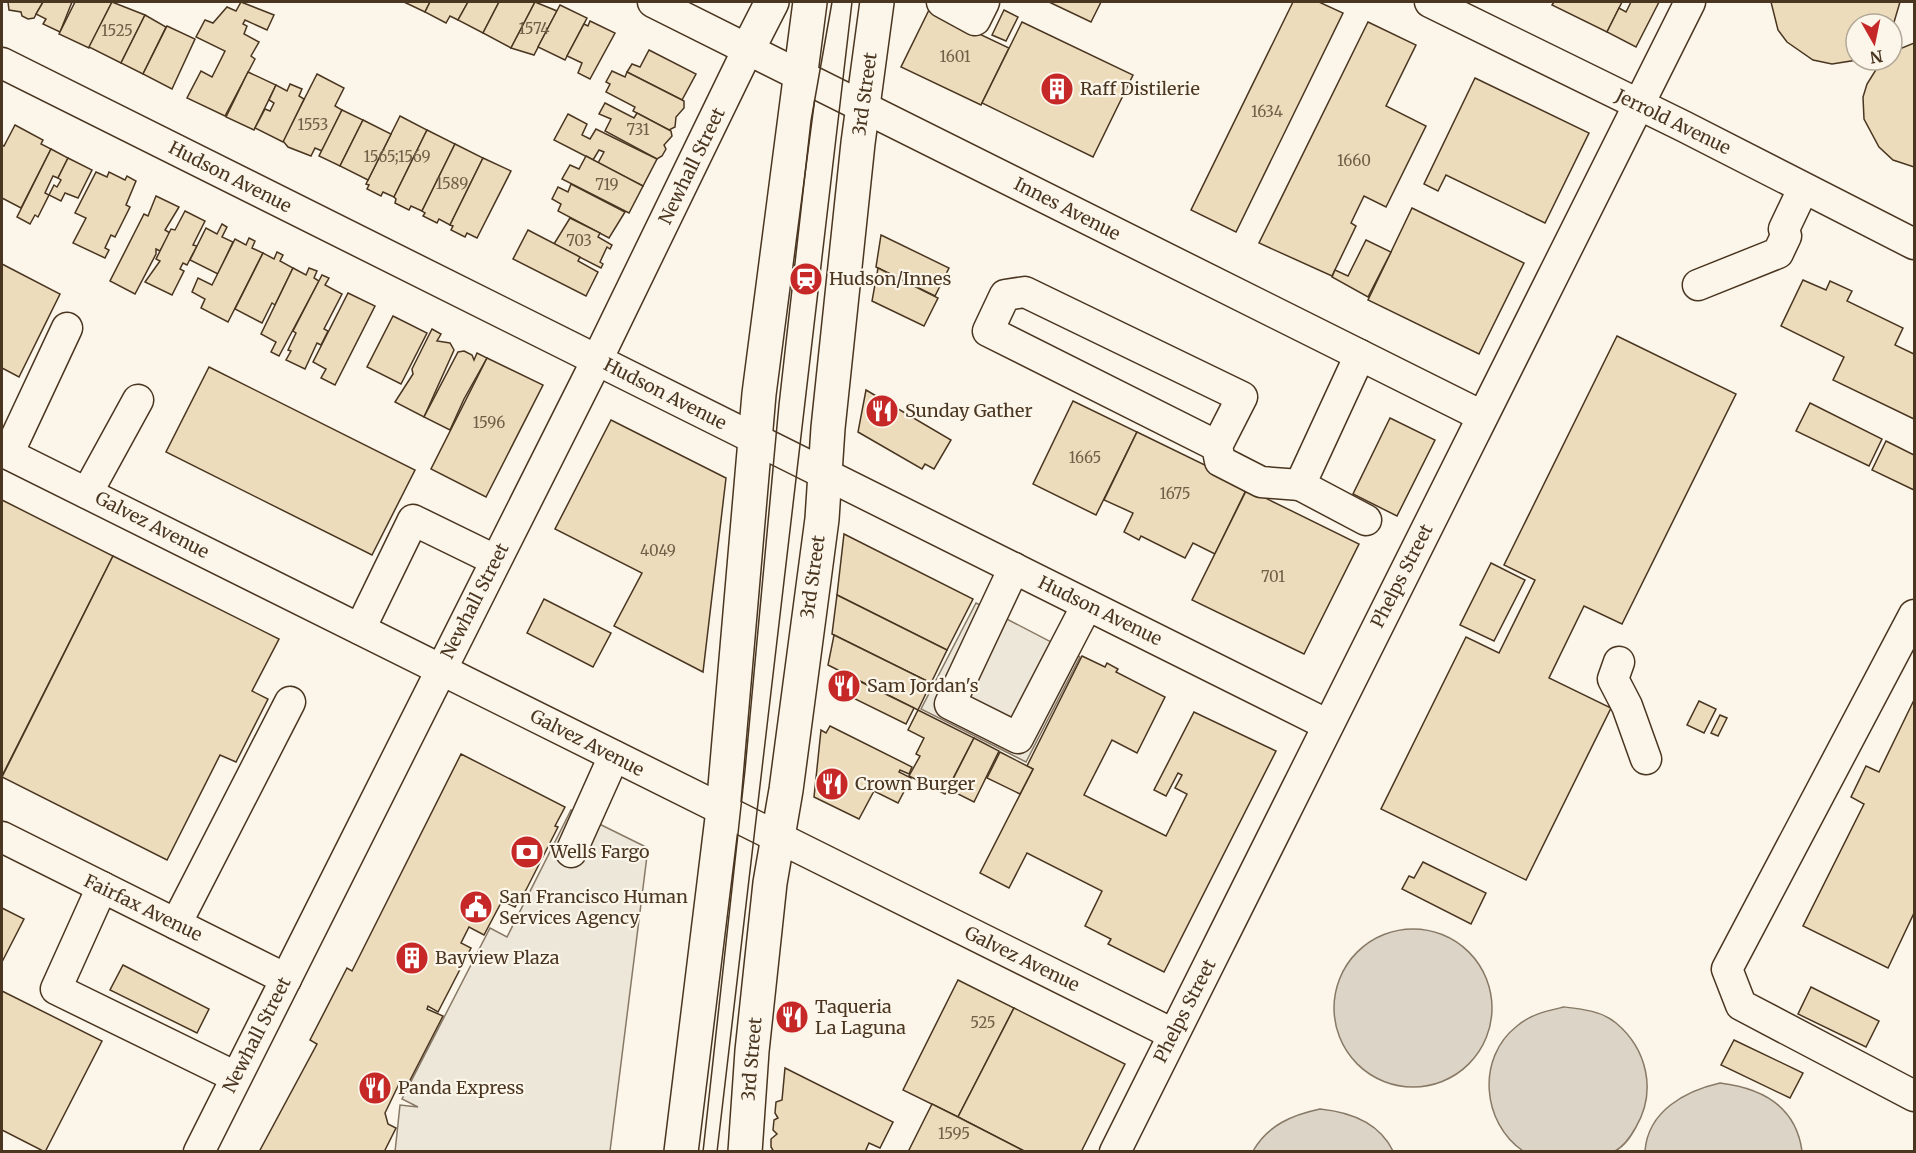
<svg xmlns="http://www.w3.org/2000/svg" width="1916" height="1153" viewBox="0 0 1916 1153" font-family="Merriweather,serif">
<style>
.parking{fill:#ede7d9;stroke:#887966;stroke-width:1.5}
.water{fill:#dcd4c6;stroke:#887966;stroke-width:1.5}
.building{fill:#ecdcbc;stroke:#4a3520;stroke-width:1.5}
.lines{fill:none;stroke-linecap:round;stroke-linejoin:round}
.minor-casing{stroke:#4a3520;stroke-width:33}
.major-casing{stroke:#4a3520;stroke-width:36}
.minor{stroke:#fbf6e9;stroke-width:30}
.major{stroke:#fbf6e9;stroke-width:33}
.tram{stroke:#4a3520;stroke-width:1.5}
.labels{text-anchor:middle;stroke-width:4.5;stroke-linejoin:round;paint-order:stroke}
.number-label{font-size:15px;fill:#725f47}
.poi-label{font-size:18px;fill:#4a3520;stroke:#fbf6e9;text-anchor:start}
.street-label{font-size:18px;fill:#4a3520;stroke:#fbf6e9}
</style>
<rect width="100%" height="100%" fill="#fbf6e9"/>
<g class="parking">
<polygon points="976,603 1080,657 1026,762 921,709"/>
<polygon points="571,810 648,848 610,1151 395,1152 400,1105 418,1107 402,1099 490,928 507,937"/>
</g>
<g class="water">
<circle cx="1413" cy="1008" r="79"/>
<path d="M1564 1007C1582 1009 1602 1011 1616 1023 1647 1049 1657 1091 1636 1127 1631 1136 1625 1146 1615 1151 1605 1153 1539 1152 1523 1151 1482 1123 1476 1058 1517 1026 1531 1014 1547 1011 1564 1007Z"/>
<path d="M1720 1083C1761 1088 1796 1106 1802 1151H1645C1648 1111 1685 1091 1720 1083Z"/>
<path d="M1320 1109C1350 1112 1379 1122 1393 1151H1253C1268 1125 1292 1115 1320 1109Z"/>
</g>
<g class="building">
<polygon points="8,2 43,2 34,18 28,19 22,16 21,12 9,10"/>
<polygon points="43,2 72,2 60,32 43,24 46,19 36,14"/>
<polygon points="75,2 112,2 89,48 59,34"/>
<polygon points="112,2 145,15 121,63 89,47"/>
<polygon points="241,2 274,15 267,30 245,20 243,24 247,26 244,34 259,42 251,56 255,59 225,116 187,98 201,71 212,77 225,51 196,37 205,20 213,23 227,7 236,11"/>
<polygon points="404,2 430,2 425,12"/>
<polygon points="430,2 468,2 458,20 450,16 446,23 425,12"/>
<polygon points="468,2 499,2 483,33 458,20"/>
<polygon points="499,2 535,2 511,48 483,33"/>
<polygon points="535,2 557,11 534,55 511,48"/>
<polygon points="1049,2 1101,2 1091,22"/>
<polygon points="1293,2 1319,2 1343,13 1236,232 1191,210"/>
<polygon points="1554,2 1622,2 1607,32 1552,5"/>
<polygon points="1631,2 1659,2 1636,47 1607,32 1619,8 1626,12"/>
<polygon points="1771,2 1900,2 1892,29 1892,24 1856,24 1857,60 1832,64 1813,60 1787,42 1778,30"/>
<polygon points="560,5 587,18 565,60 538,47"/>
<polygon points="929,10 1009,48 981,105 901,67"/>
<polygon points="1004,10 1018,17 1006,41 992,35"/>
<polygon points="145,15 166,27 143,74 121,63"/>
<polygon points="590,21 615,33 590,79 578,73 582,63 567,56 584,24 588,26"/>
<polygon points="1022,22 1133,75 1093,157 982,103"/>
<polygon points="1368,22 1416,45 1386,106 1426,126 1386,207 1364,196 1351,223 1356,226 1332,276 1259,243"/>
<polygon points="167,26 195,39 172,89 143,74"/>
<polygon points="1914,43 1914,167 1893,160 1879,147 1864,119 1863,97 1867,84 1882,60 1892,60 1892,52"/>
<polygon points="649,50 696,74 682,100 627,72 632,64 640,67"/>
<polygon points="612,71 625,77 627,72 684,101 684,108 676,117 675,127 669,130 633,111 635,107 606,92 610,84 606,82"/>
<polygon points="248,72 276,85 254,130 226,117"/>
<polygon points="317,74 344,88 335,106 342,110 322,151 315,148 311,156 288,147 283,141"/>
<polygon points="1475,78 1589,133 1545,223 1446,175 1438,191 1424,184"/>
<polygon points="290,84 302,89 299,96 304,99 283,142 255,128 265,109 270,111 274,103 269,100 276,85 287,91"/>
<polygon points="605,103 634,118 637,113 671,131 672,136 664,145 666,149 662,156 657,159 605,131 611,119 599,114"/>
<polygon points="342,110 363,120 340,166 319,156"/>
<polygon points="568,114 587,124 582,135 590,139 596,129 657,159 643,186 598,163 604,152 599,150 593,160 554,140"/>
<polygon points="400,116 427,130 394,197 383,192 381,196 367,189 369,185 366,184"/>
<polygon points="363,120 391,134 368,180 340,166"/>
<polygon points="15,125 43,140 41,144 51,149 21,208 2,198 2,145 4,146"/>
<polygon points="427,130 455,144 422,211 411,206 409,210 395,203 396,199 394,197"/>
<polygon points="455,144 483,158 450,225 439,219 437,223 423,216 425,213 422,211"/>
<polygon points="51,149 68,158 58,178 53,176 45,193 49,195 38,217 35,215 30,224 17,217"/>
<polygon points="586,156 643,186 629,213 562,179 570,165 579,169"/>
<polygon points="68,158 92,170 78,198 65,193 61,201 49,195 54,185 57,187 61,180 58,178"/>
<polygon points="483,158 511,171 477,238 467,233 465,237 451,230 453,226 450,225"/>
<polygon points="96,172 107,177 109,172 125,180 127,176 136,181 126,205 130,207 115,237 111,235 105,248 109,250 105,258 73,243 86,218 75,213"/>
<polygon points="571,184 625,212 609,238 558,211 561,204 552,199 558,187 568,192"/>
<polygon points="156,196 179,207 165,230 170,233 160,251 156,249 156,254 135,294 110,281 144,214 148,216"/>
<polygon points="1412,208 1524,263 1479,354 1368,300"/>
<polygon points="185,211 205,221 193,245 197,246 187,265 183,263 180,269 184,271 172,295 145,282 160,261 156,259 171,229 175,230"/>
<polygon points="570,218 600,233 598,237 612,245 610,249 607,247 600,262 603,264 601,268 554,244"/>
<polygon points="222,224 227,227 222,237 233,242 218,274 190,260 206,228 217,234"/>
<polygon points="528,230 580,257 578,261 598,272 586,296 513,259"/>
<polygon points="881,235 949,268 935,296 876,267"/>
<polygon points="249,238 255,241 252,248 263,253 228,322 201,308 205,299 192,292 198,278 212,285 235,239 246,245"/>
<polygon points="1366,240 1391,252 1368,297 1332,277 1335,270 1348,276"/>
<polygon points="277,252 283,255 280,261 293,268 275,305 272,303 262,323 235,309 263,253 274,259"/>
<polygon points="2,264 60,294 19,377 2,368"/>
<polygon points="293,268 306,275 309,268 317,271 314,278 319,281 279,356 271,352 276,342 261,334"/>
<polygon points="878,268 938,298 924,326 872,301"/>
<polygon points="322,275 329,278 325,285 342,294 324,329 328,331 321,345 317,343 305,369 286,360 291,351 288,350 296,333 293,331"/>
<polygon points="1803,280 1826,290 1830,281 1852,291 1847,301 1903,328 1895,345 1914,354 1914,419 1833,380 1844,357 1781,326"/>
<polygon points="348,293 375,306 335,385 321,378 326,369 313,362"/>
<polygon points="393,316 427,333 401,384 367,367"/>
<polygon points="432,329 441,334 437,341 450,343 454,350 424,417 395,402 413,374 412,369"/>
<polygon points="1617,336 1736,394 1622,624 1584,606 1549,678 1611,708 1526,880 1381,809 1466,637 1499,653 1535,580 1504,565"/>
<polygon points="464,351 472,355 474,360 477,353 487,358 464,399 450,430 424,417 458,352"/>
<polygon points="487,358 543,385 486,497 431,469"/>
<polygon points="209,367 415,470 372,555 166,452"/>
<polygon points="866,390 951,440 934,469 925,464 922,469 858,432"/>
<polygon points="1073,401 1137,432 1096,515 1033,484"/>
<polygon points="1810,403 1882,439 1869,466 1796,431"/>
<polygon points="1390,418 1435,440 1397,516 1353,494"/>
<polygon points="611,420 726,478 703,672 614,626 642,573 555,529"/>
<polygon points="1137,432 1248,486 1215,554 1193,543 1185,558 1141,536 1139,540 1124,532 1133,513 1104,500"/>
<polygon points="1886,441 1914,455 1914,490 1872,470"/>
<polygon points="1247,489 1359,544 1304,654 1192,600"/>
<polygon points="2,500 113,556 2,776"/>
<polygon points="844,534 973,599 947,650 837,595"/>
<polygon points="113,556 279,639 252,691 268,699 236,762 220,755 167,860 2,777"/>
<polygon points="1491,563 1525,580 1494,641 1460,625"/>
<polygon points="837,595 947,650 931,683 832,634"/>
<polygon points="544,599 611,633 593,667 527,633"/>
<polygon points="834,635 931,683 918,710 828,665"/>
<polygon points="1082,656 1105,667 1107,663 1118,669 1116,672 1165,697 1137,753 1112,740 1084,795 1166,836 1187,794 1175,788 1182,775 1178,773 1166,796 1154,790 1194,712 1276,751 1164,972 1108,944 1111,939 1085,926 1102,891 1027,853 1009,888 980,873 1033,769 1027,766"/>
<polygon points="855,679 914,708 906,724 847,695"/>
<polygon points="1914,700 1914,913 1888,968 1803,926 1864,804 1851,797 1866,766 1879,772"/>
<polygon points="1699,701 1716,709 1704,733 1687,725"/>
<polygon points="918,710 974,738 945,794 909,776 920,756 916,754 924,738 908,730"/>
<polygon points="1720,715 1727,718 1718,736 1711,733"/>
<polygon points="830,726 912,767 909,774 900,770 899,772 911,778 898,803 874,791 859,819 814,797 821,730 826,733"/>
<polygon points="974,738 999,751 974,802 948,789"/>
<polygon points="1000,752 1033,769 1020,794 987,778"/>
<polygon points="461,754 565,807 555,826 558,827 526,890 515,907 502,901 484,935 469,927 461,943 471,948 438,1012 428,1006 427,1009 443,1016 406,1088 399,1084 385,1113 388,1124 396,1128 384,1152 259,1152 317,1044 310,1040 347,968 352,971"/>
<polygon points="1423,862 1486,893 1471,924 1402,889 1409,876 1414,878"/>
<polygon points="2,908 24,919 2,962"/>
<polygon points="123,965 209,1009 197,1033 110,990"/>
<polygon points="958,980 1014,1008 958,1117 903,1090"/>
<polygon points="1811,987 1879,1021 1866,1047 1798,1014"/>
<polygon points="2,991 102,1041 45,1152 2,1130"/>
<polygon points="1014,1008 1125,1064 1081,1152 1026,1152 958,1117"/>
<polygon points="1734,1040 1803,1073 1790,1098 1721,1065"/>
<polygon points="785,1068 893,1122 880,1148 869,1143 865,1152 774,1152 771,1147 771,1139 777,1134 773,1130 774,1120 778,1118 775,1113 776,1102 782,1100"/>
<polygon points="932,1104 958,1117 1026,1152 908,1152"/>
</g>
<g class="lines">
<defs>
<g id="minor">
<polyline points="653,2 1482,416"/>
<polyline points="942,2 975,20 984,2"/>
<polyline points="1430,2 1683,126 1914,244"/>
<polyline points="2,63 1328,725"/>
<polyline points="1698,285 1778,253 1786,236 1784,229 1803,189"/>
<polyline points="1360,355 1300,485 1366,520"/>
<polyline points="1217,446 988,331 1005,295 1025,292 1242,397 1217,446 1220,461 1261,482 1300,485"/>
<polyline points="2,451 1173,1034"/>
<polyline points="8,454 67,328"/>
<polyline points="87,493 138,400"/>
<polyline points="1014,568 950,704 1018,738 1087,605"/>
<polyline points="1914,615 1727,969 1741,1005 1914,1096"/>
<polyline points="360,629 413,520 495,560"/>
<polyline points="1619,662 1613,679 1627,706 1646,759"/>
<polyline points="2,837 286,979"/>
<polyline points="571,852 614,756"/>
<polyline points="102,887 56,989 236,1077"/>
<polyline points="176,924 290,702"/>
<polyline points="199,1152 597,360 748,49"/>
<polyline points="1115,1152 1690,2"/>
</g>
<g id="major">
<polyline points="748,49 772,2"/>
<polyline points="681,1152 723,810 759,394 810,2"/>
<polyline points="745,1152 752,1051 770,883 786,790 822,519 828,428 858,143 877,2"/>
</g>
</defs>
<use href="#minor" class="minor-casing"/>
<use href="#major" class="major-casing"/>
<use href="#minor" class="minor"/>
<use href="#major" class="major"/>
<g class="tram">
<polyline points="703,1152 745,770 779,404 811,121 832,2"/>
<polyline points="717,1152 852,2"/>
</g>
</g>
<defs>
<symbol id="building-disc" viewBox="-11 -11 22 22"><circle r="9.5" fill="#c62828" stroke="#fbf6e9"/><path d="M-4-6H4V6H1V3H-1V6H-4ZM-2.5-4.3h1.7v1.8h-1.7ZM.8-4.3h1.7v1.8H.8ZM-2.5-1h1.7V.8h-1.7ZM.8-1h1.7V.8H.8Z" fill="#fff"/></symbol>
<symbol id="station-disc" viewBox="-11 -11 22 22"><circle r="9.5" fill="#c62828" stroke="#fbf6e9"/><path d="M-3-6H3Q5-6 5-4V2Q5 4 3 4L4.5 6H3L1.5 4h-3L-3 6H-4.5L-3 4Q-5 4-5 2V-4Q-5-6-3-6ZM-3.5-4v3h7v-3ZM-3.5 1v1.5H-2V1ZM2 1v1.5H3.5V1Z" fill="#fff"/></symbol>
<symbol id="restaurant-disc" viewBox="-11 -11 22 22"><circle r="9.5" fill="#c62828" stroke="#fbf6e9"/><path d="M-5-6h1v4h1v-4h1v4h1v-4h1v5L-1.5 .5V6h-2V.5L-5-1ZM5-6V6H3V1.5H1.5Q1.5-4 5-6Z" fill="#fff"/></symbol>
<symbol id="bank-disc" viewBox="-11 -11 22 22"><circle r="9.5" fill="#c62828" stroke="#fbf6e9"/><path d="M-6-4H6V4H-6ZM0-2.3a2.3 2.3 0 1 0 0 4.6a2.3 2.3 0 1 0 0-4.6Z" fill="#fff"/></symbol>
<symbol id="civic-disc" viewBox="-11 -11 22 22"><circle r="9.5" fill="#c62828" stroke="#fbf6e9"/><path d="M-.6-6.5H3V-4.5H.6V-3L4-1V1h2V6H-6V1h2V-1L-.6-3ZM-1.2 2.5V6h2.4V2.5Z" fill="#fff"/></symbol>
</defs>
<g fill-rule="evenodd">
<use href="#building-disc" x="1038" y="70" width="38" height="38"/>
<use href="#station-disc" x="787" y="260" width="38" height="38"/>
<use href="#restaurant-disc" x="863" y="392" width="38" height="38"/>
<use href="#restaurant-disc" x="825" y="667" width="38" height="38"/>
<use href="#restaurant-disc" x="813" y="765" width="38" height="38"/>
<use href="#bank-disc" x="508" y="833" width="38" height="38"/>
<use href="#civic-disc" x="457" y="888" width="38" height="38"/>
<use href="#building-disc" x="393" y="939" width="38" height="38"/>
<use href="#restaurant-disc" x="773" y="998" width="38" height="38"/>
<use href="#restaurant-disc" x="356" y="1069" width="38" height="38"/>
</g>
<g class="labels">
<g class="number-label">
<text x="534" y="34">1574</text>
<text x="117" y="36">1525</text>
<text x="955" y="62">1601</text>
<text x="1267" y="117">1634</text>
<text x="313" y="130">1553</text>
<text x="638" y="135">731</text>
<text x="397" y="162">1565;1569</text>
<text x="1354" y="166">1660</text>
<text x="452" y="189">1589</text>
<text x="607" y="190">719</text>
<text x="579" y="246">703</text>
<text x="489" y="428">1596</text>
<text x="1085" y="463">1665</text>
<text x="1175" y="499">1675</text>
<text x="658" y="556">4049</text>
<text x="1273" y="582">701</text>
<text x="983" y="1028">525</text>
<text x="954" y="1139">1595</text>
</g>
<g class="poi-label">
<text x="1080" y="95">Raff Distilerie</text>
<text x="829" y="285">Hudson/Innes</text>
<text x="905" y="417">Sunday Gather</text>
<text x="867" y="692">Sam Jordan's</text>
<text x="855" y="790">Crown Burger</text>
<text x="550" y="858">Wells Fargo</text>
<text x="499" y="903">San Francisco Human<tspan x="499" dy="21">Services Agency</tspan></text>
<text x="435" y="964">Bayview Plaza</text>
<text x="815" y="1013">Taqueria<tspan x="815" dy="21">La Laguna</tspan></text>
<text x="398" y="1094">Panda Express</text>
</g>
<g class="street-label">
<text transform="translate(865 94) rotate(-82)" y="6">3rd Street</text>
<text transform="translate(1673 122) rotate(26)" y="6">Jerrold Avenue</text>
<text transform="translate(692 166) rotate(-64)" y="6">Newhall Street</text>
<text transform="translate(230 177) rotate(27)" y="6">Hudson Avenue</text>
<text transform="translate(1067 209) rotate(27)" y="6">Innes Avenue</text>
<text transform="translate(665 394) rotate(27)" y="6">Hudson Avenue</text>
<text transform="translate(152 525) rotate(27)" y="6">Galvez Avenue</text>
<text transform="translate(1402 576) rotate(-63)" y="6">Phelps Street</text>
<text transform="translate(813 577) rotate(-82)" y="6">3rd Street</text>
<text transform="translate(475 601) rotate(-63)" y="6">Newhall Street</text>
<text transform="translate(1100 611) rotate(26)" y="6">Hudson Avenue</text>
<text transform="translate(587 743) rotate(27)" y="6">Galvez Avenue</text>
<text transform="translate(143 908) rotate(26)" y="6">Fairfax Avenue</text>
<text transform="translate(1022 959) rotate(26)" y="6">Galvez Avenue</text>
<text transform="translate(1185 1011) rotate(-63)" y="6">Phelps Street</text>
<text transform="translate(257 1035) rotate(-63)" y="6">Newhall Street</text>
<text transform="translate(752 1059) rotate(-85)" y="6">3rd Street</text>
</g>
</g>
<rect width="1916" height="1153" fill="none" stroke="#4a3520" stroke-width="6"/>
<g transform="translate(1874 42) rotate(171)"><circle r="28" fill="#fbf6e9" stroke="#b4a999" stroke-width="1.5"/>
<path d="M0-4.5L10 22L0 15L-10 22Z" fill="#c62828"/>
<text y="-9" font-size="16" font-weight="bold" text-anchor="middle" fill="#4a3520">N</text>
</g>
</svg>
